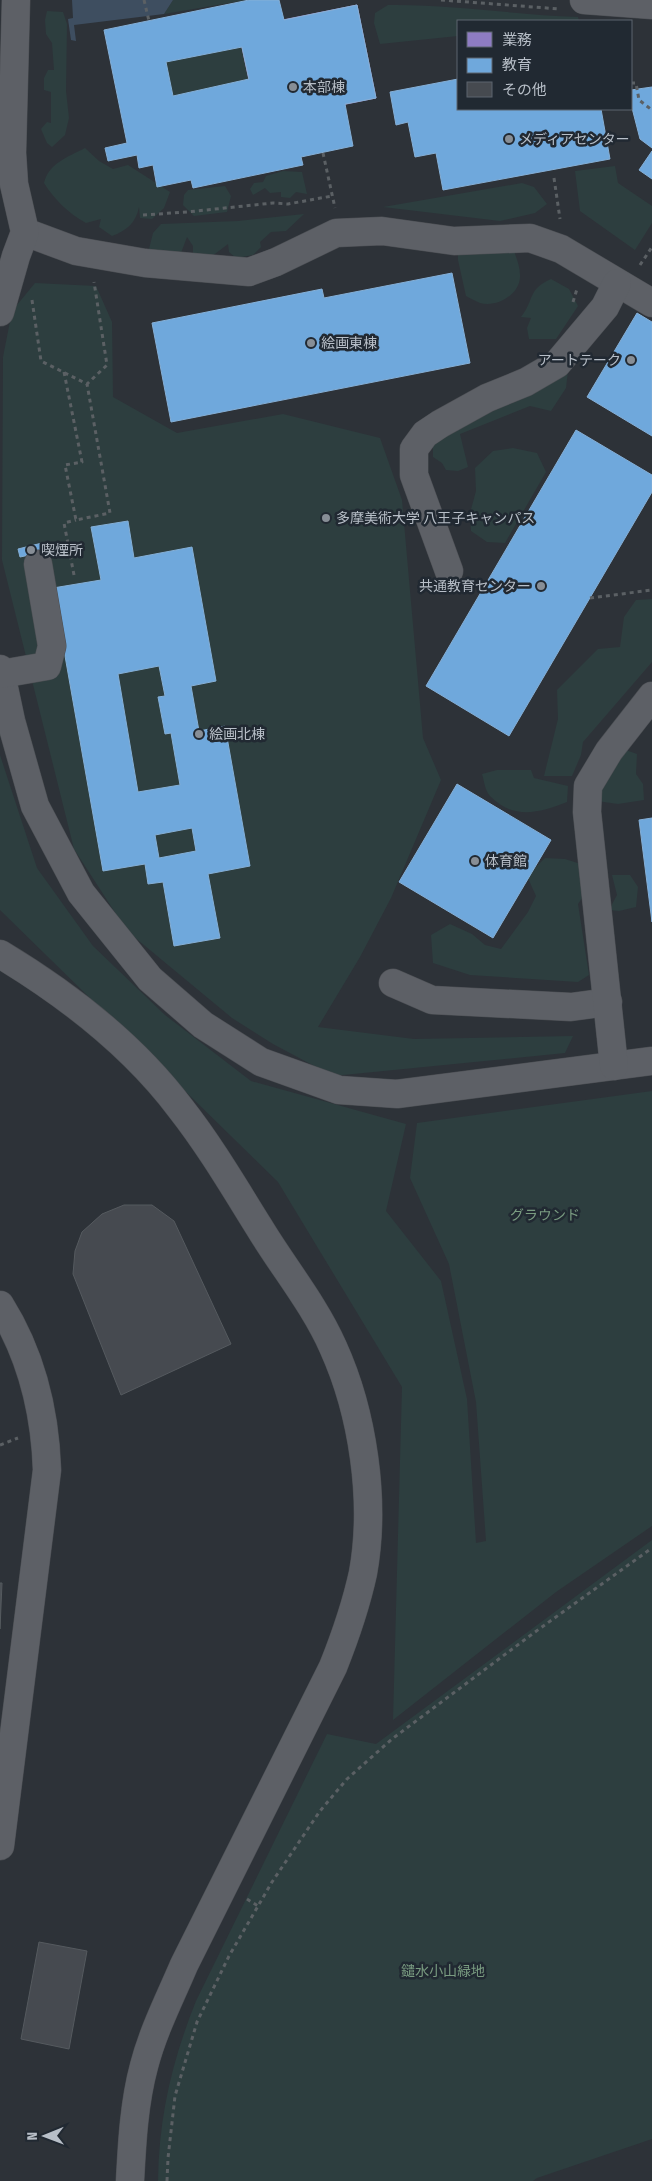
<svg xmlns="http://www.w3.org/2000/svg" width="652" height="2181" viewBox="0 0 652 2181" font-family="'Fira Sans Condensed','Noto Sans JP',sans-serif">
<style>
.green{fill:#2d3e3f}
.water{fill:#3e4e60}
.offices{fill:#8e7cc3;stroke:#9b90c4}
.schools{fill:#6fa8dc;stroke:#85afd6;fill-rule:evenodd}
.building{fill:#464a50;stroke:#555a5f}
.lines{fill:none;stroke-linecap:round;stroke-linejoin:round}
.minor-casing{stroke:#4b4e53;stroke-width:29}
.path{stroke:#5b6064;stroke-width:3;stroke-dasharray:4 4;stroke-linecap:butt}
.minor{stroke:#5d6066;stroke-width:28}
.poi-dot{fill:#878e96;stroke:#212932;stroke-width:2}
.labels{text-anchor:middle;stroke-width:5;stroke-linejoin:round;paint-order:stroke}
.poi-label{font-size:14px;fill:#b8bfc8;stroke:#212932;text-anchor:start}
.park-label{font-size:14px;fill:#799b80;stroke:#212932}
</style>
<rect width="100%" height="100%" fill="#2d3238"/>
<g class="green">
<polygon points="173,0 247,0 164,14"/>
<path d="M388 5C452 4 515 15 578 17L579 21H458V36L380 44 374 23 375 13Z"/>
<polygon points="47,11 63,12 67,24 66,91 69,118 65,135 52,147 47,143 41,129 47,122 51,123 51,92 44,90 44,78 48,70 54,70 52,43 46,34 45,20"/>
<polygon points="242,47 249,79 173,96 166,62"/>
<path d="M85 148 99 161 113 169 128 165 170 192 164 208 152 219 140 218 139 207C136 223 126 231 112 236L99 227 101 219 86 223C69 214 54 199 44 183 49 163 68 157 85 148Z"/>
<polygon points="615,166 618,183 652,206 652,223 635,250 580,211 575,171"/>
<polygon points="283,171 302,172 307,194 296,192 290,198 281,197 281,192 270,193 265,188 253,195 250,189 254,183 263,182 266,176"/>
<polygon points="522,183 534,187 547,204 535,213 500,221 383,207"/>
<polygon points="225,186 231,196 227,212 194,216 183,205 184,195 188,190"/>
<polygon points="304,214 286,231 271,232 260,242 261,247 253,255 236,258 229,252 228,244 207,260 193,255 193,246 187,237 181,253 161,261 149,249 153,233 161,224 238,221"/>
<path d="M458 247 513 248C516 257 520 266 520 275 521 294 497 308 480 303 475 301 470 298 466 296L458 260Z"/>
<path d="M551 279 569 289 578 306 556 339H529L527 328 531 318 521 317C535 299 527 290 551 279Z"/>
<polygon points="35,283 96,286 112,322 113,397 177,433 283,414 380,438 402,500 423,738 441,780 391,898 360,957 318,1027 414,1039 573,1036 565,1053 333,1076 273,1044 232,1018 127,931 74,849 2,560 3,357 12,311"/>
<polygon points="568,371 566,388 551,411 530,406 460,434 468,467 458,471 446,470 442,463 433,457 433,447 437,438"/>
<polygon points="513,448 537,453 546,472 505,543 487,542 471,531 470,513 476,491 475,468 493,451"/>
<polygon points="652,599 652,662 583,742 581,755 572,776 544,776 558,719 557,690 598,649 620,647 624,617 636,600"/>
<polygon points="620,748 637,754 636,774 643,784 644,800 618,804 597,801 605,772"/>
<polygon points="0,755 37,868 93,946 165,1015 251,1081 406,1124 386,1211 441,1281 467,1399 476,1543 486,1541 476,1402 449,1264 410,1178 417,1123 652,1091 652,1526 556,1592 393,1720 402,1387 278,1182 0,910"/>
<path d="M497 770H531L534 778 568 786 567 802C539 813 513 820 490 796 485 791 484 780 482 774Z"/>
<polygon points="545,858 565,859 587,866 586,892 578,904 589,975 578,982 470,975 433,963 431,935 450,924 472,934 485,945 501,949 528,912 536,896 527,876"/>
<polygon points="612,875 630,875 638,887 636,907 619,911 609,910 617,895"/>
<path d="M652 1540V2139L537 2178 533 2181H158C159 2116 172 2061 196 2001L327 1734 376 1744Z"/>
</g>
<polygon class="water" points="72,0 173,0 164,14 74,25 76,41 71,40 68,19 73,18"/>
<polygon class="offices" points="357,5 376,98 258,122 238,29"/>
<g class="schools">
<path d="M249 0H279L284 20 357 5 376 98 345 104 353 146 301 157 303 165 193 188 191 180 157 187 153 165 139 168 137 155 108 161 105 148 127 143 104 30ZM242 47 249 79 173 96 166 62Z"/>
<polygon points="458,79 458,109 601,109 610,159 443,190 436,153 415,157 408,122 396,125 390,92"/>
<polygon points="652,87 652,148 640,139 631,104 631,90"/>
<polygon points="652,151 652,179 639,170"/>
<polygon points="452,273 470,363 171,422 152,323 322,289 324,298"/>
<polygon points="637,313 652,322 652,436 587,397"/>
<polygon points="576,430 652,475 652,492 509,736 426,686"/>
<path d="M128 521 134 558 192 547 216 681 191 686 199 731 225 726 250 866 208 874 220 938 174 946 163 882 148 884 145 864 103 871 53 588 101 580 91 527ZM159 666 165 696 158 697 165 734 171 733 180 785 138 792 118 674ZM192 828 196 851 159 858 155 835Z"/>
<polygon points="42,543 44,552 20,557 18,549"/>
<polygon points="457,784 551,840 493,938 399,882"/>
<polygon points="652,818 652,922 639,820"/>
</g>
<g class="building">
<polygon points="124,1205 152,1205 174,1221 231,1344 121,1395 73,1274 75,1251 82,1232 102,1214"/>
<polygon points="0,1583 2,1583 0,1629"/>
<polygon points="39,1942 87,1951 69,2049 21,2039"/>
</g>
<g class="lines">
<defs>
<g id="minor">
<polyline points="584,0 652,5"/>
<polyline points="25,232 76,251 145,263 249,272 276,262 336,233 382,231 454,241 530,238 561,249 652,303"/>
<polyline points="0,312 16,256 25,232 14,184 12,153 16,0"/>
<polyline points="449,571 414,475 414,449 425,434 440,424 487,398 526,382 557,364 605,307 617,283"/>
<polyline points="0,669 11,721 35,806 81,893 150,979 203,1025 261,1062 339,1090 397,1094 652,1061"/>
<polyline points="1,674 47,666 52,646 38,564"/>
<path d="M0 954C68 995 133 1045 181 1109 210 1146 234 1187 259 1227 283 1267 314 1304 333 1347 363 1413 376 1501 363 1573 356 1605 345 1637 333 1667L184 1965C170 1998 153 2031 144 2066 134 2103 132 2143 130 2181"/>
<polyline points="393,983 432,1000 571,1007 608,1002"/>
<polyline points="614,1066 587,812 588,786 609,751 652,696"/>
<path d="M0 1305C32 1356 45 1411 47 1470L0 1846"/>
</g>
</defs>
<use href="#minor" class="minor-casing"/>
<g class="path">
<polyline points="144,0 149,21"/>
<polyline points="441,0 560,9"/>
<polyline points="631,83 636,83 639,100 652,110"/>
<polyline points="323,153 335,208"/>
<polyline points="554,178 560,219"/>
<polyline points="143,215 187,212 273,203 288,204 332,196"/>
<polyline points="640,265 652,247"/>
<polyline points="32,300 41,361 87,384 107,365 94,282"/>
<polyline points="573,302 577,289"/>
<polyline points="64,372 82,462 65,465 76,520 110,513 87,384"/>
<polyline points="74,575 64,523 76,520"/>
<polyline points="590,598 652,590"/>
<polyline points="0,1445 18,1438"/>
<polyline points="247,1899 258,1906"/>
<polyline points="167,2181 168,2158 175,2096 197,2022 229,1956 272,1882 320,1811 347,1779 392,1739 535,1632 652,1548"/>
</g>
<use href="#minor" class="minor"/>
</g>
<g class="poi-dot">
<circle cx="293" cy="87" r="5"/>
<circle cx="509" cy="139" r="5"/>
<circle cx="311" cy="343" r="5"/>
<circle cx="631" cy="360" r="5"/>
<circle cx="326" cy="518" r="5"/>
<circle cx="31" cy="550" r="5"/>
<circle cx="541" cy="586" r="5"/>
<circle cx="199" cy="734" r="5"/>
<circle cx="475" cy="861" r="5"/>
</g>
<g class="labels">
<g class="poi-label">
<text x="303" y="92">本部棟</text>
<text x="519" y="144">メディアセンター</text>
<text x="321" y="348">絵画東棟</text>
<text x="621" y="365" text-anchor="end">アートテーク</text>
<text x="336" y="523">多摩美術大学 八王子キャンパス</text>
<text x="41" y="555">喫煙所</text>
<text x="531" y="591" text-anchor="end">共通教育センター</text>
<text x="209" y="739">絵画北棟</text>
<text x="485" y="866">体育館</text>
</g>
<g class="park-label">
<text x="545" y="1220">グラウンド</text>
<text x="443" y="1976">鑓水小山緑地</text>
</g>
</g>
<rect x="457" y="20" width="175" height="90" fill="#212932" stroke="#5d656e"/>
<rect x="467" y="32" width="25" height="15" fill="#8e7cc3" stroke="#5d656e"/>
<text x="502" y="45" font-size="15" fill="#b8bfc8">業務</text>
<rect x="467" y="58" width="25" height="15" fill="#6fa8dc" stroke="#5d656e"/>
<text x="502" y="70" font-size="15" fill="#b8bfc8">教育</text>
<rect x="467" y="82" width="25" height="15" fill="#464a50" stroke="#5d656e"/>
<text x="502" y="95" font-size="15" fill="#b8bfc8">その他</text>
<g transform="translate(45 2136) rotate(269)" stroke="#212932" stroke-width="4" paint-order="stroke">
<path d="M0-4L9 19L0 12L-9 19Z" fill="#b8bfc8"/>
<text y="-8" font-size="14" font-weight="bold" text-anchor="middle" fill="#b8bfc8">N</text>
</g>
</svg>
